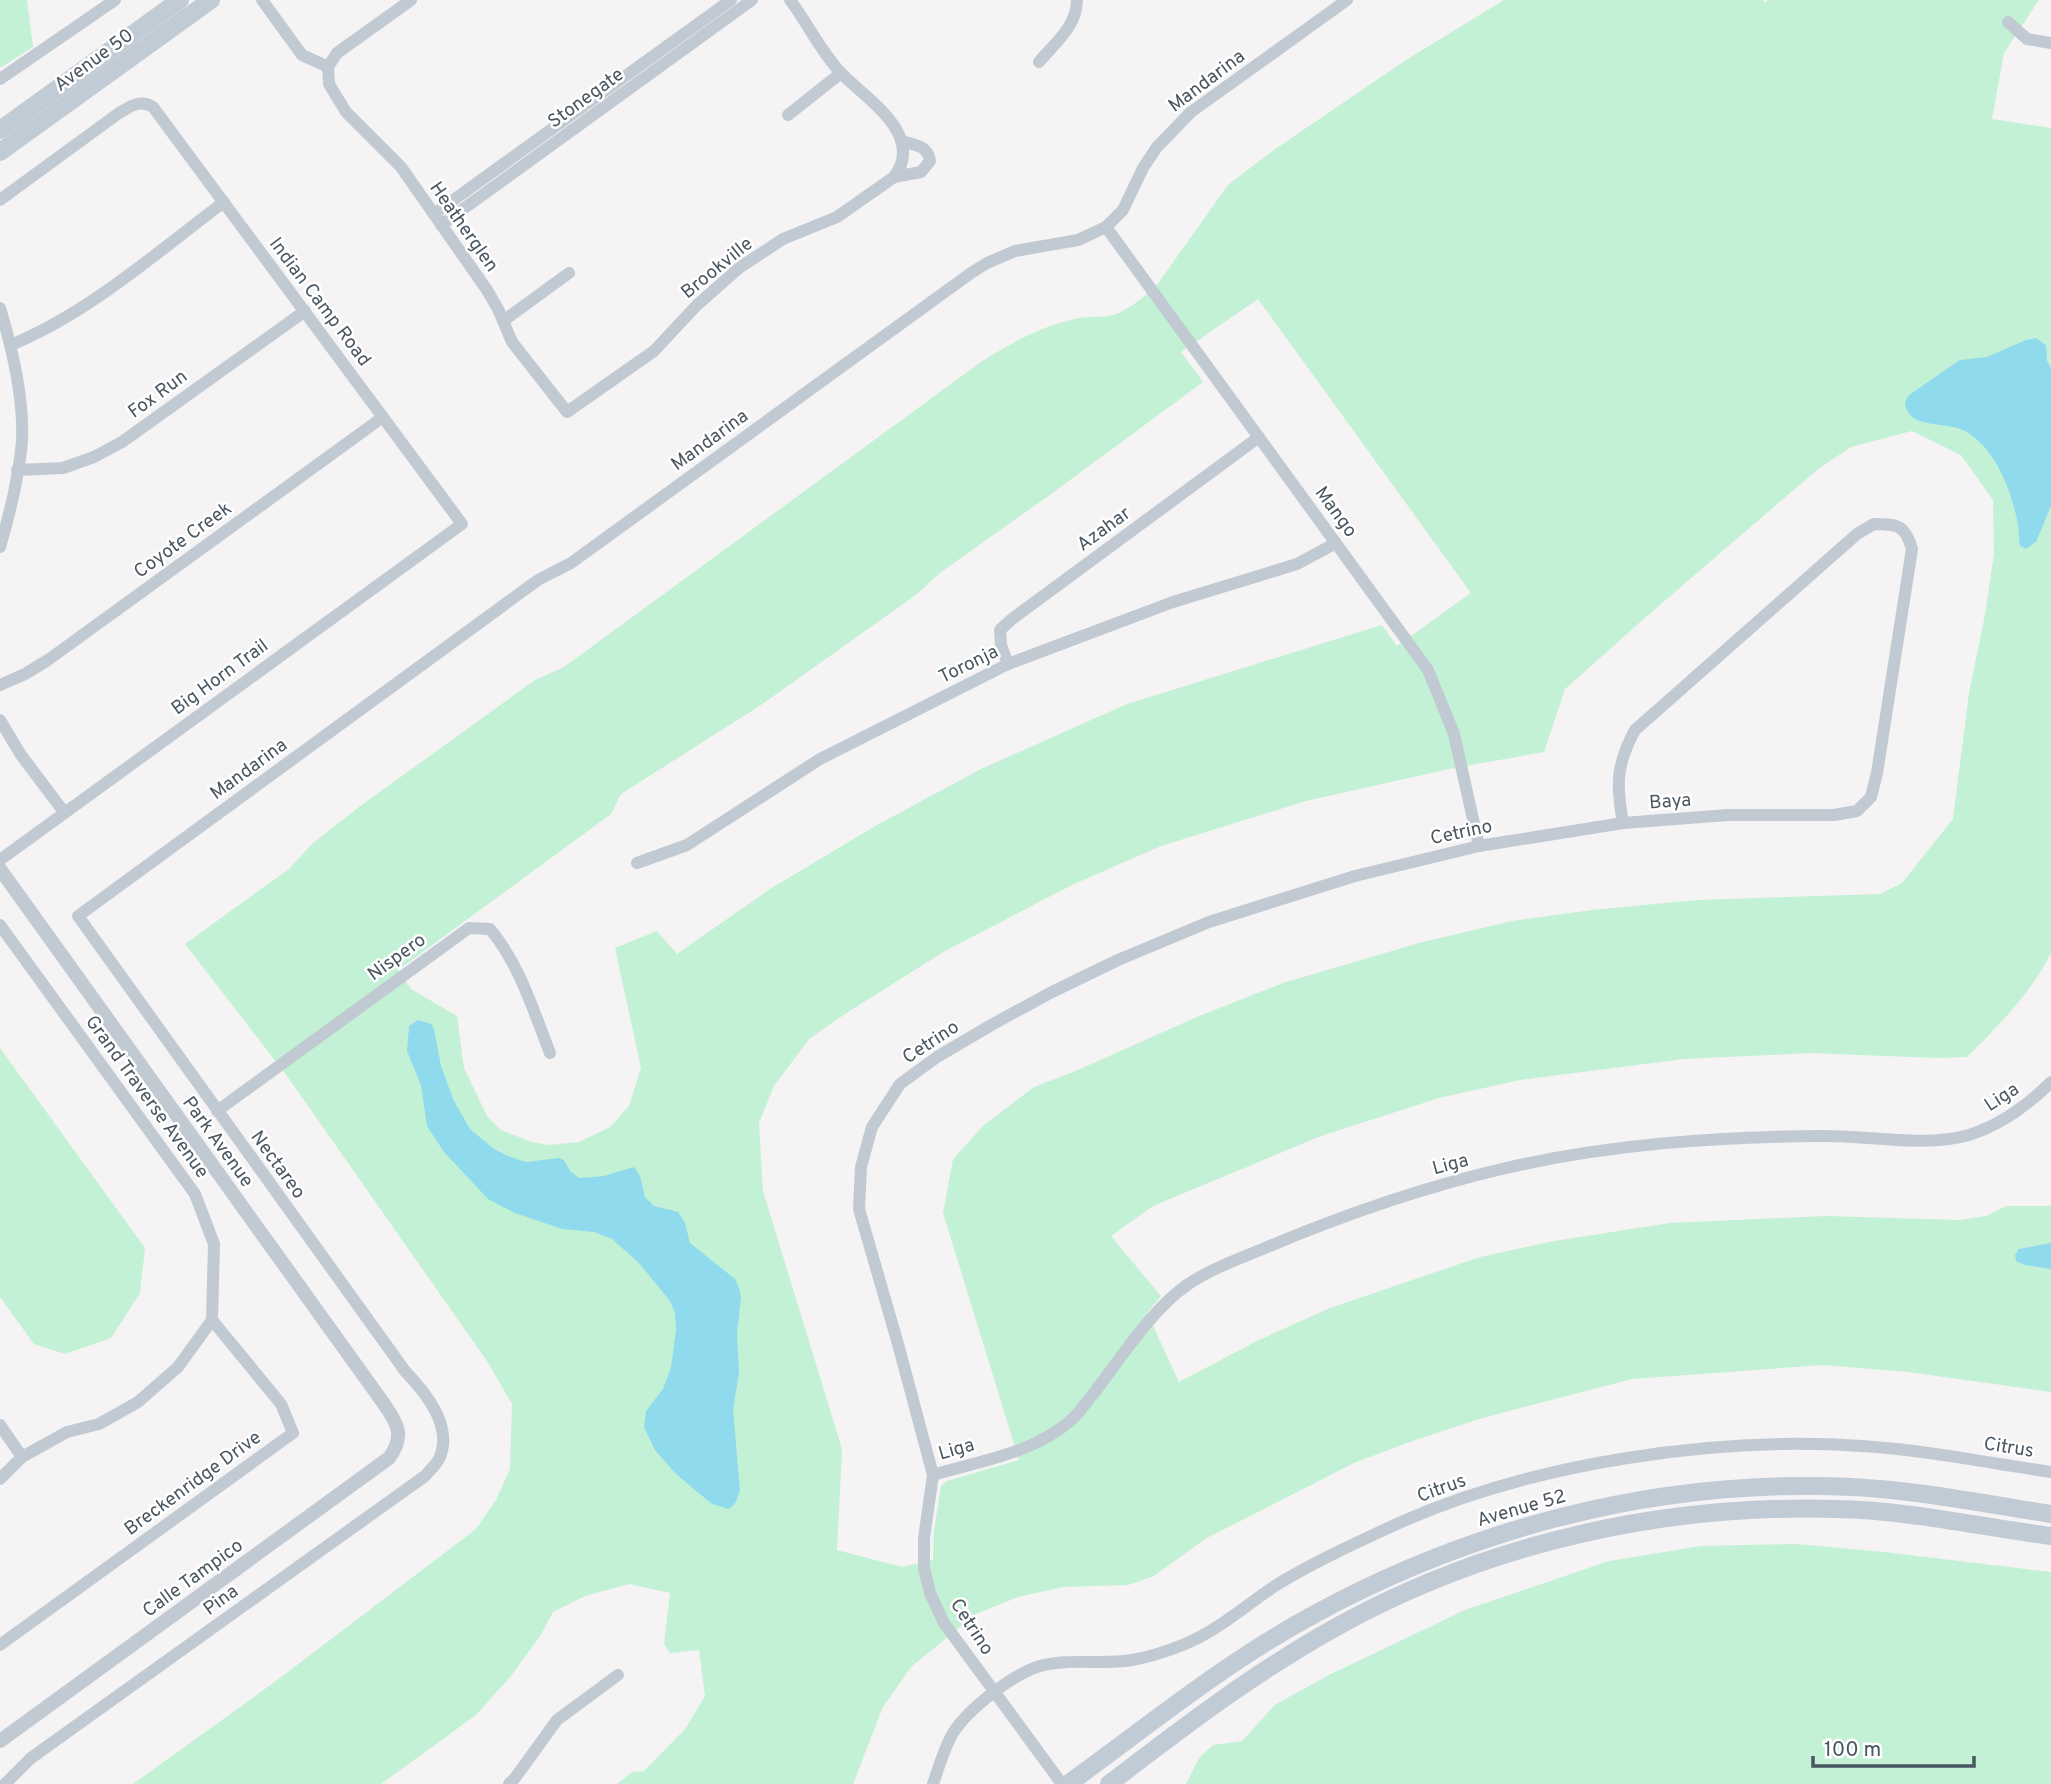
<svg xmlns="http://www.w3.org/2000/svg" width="2051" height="1784" viewBox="0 0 2051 1784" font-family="Overpass,sans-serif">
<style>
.green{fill:#c3f1d5;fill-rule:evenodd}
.water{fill:#90daee}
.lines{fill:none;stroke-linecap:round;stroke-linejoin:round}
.minor{stroke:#c1cad2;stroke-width:12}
.tertiary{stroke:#c1cad2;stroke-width:14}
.secondary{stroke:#c1cbd6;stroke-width:18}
.labels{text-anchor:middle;stroke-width:5;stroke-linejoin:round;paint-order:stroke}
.street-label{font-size:19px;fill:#4a5661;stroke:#fff}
</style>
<rect width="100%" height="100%" fill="#f5f3f3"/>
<g class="green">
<polygon points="0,0 27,0 33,47 0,68"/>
<path d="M1504 0H1763L1765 3 1768 0H2039L2004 53 1992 119 2051 128V953C2031 993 1998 1026 1967 1057L1937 1058 1809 1053 1684 1059 1520 1080 1439 1098 1321 1136 1153 1206 1111 1236 1161 1296 1147 1313 1179 1382 1259 1340 1330 1308 1480 1257 1554 1241 1670 1223 1826 1216 1959 1220 1986 1216 2006 1206H2051V1392L1908 1372 1823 1365 1632 1379 1486 1417 1421 1438 1356 1462 1205 1539 1154 1576 1128 1585 1063 1587 1018 1597 976 1614 911 1667 883 1707 853 1784H617L632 1772 644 1771 685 1729 705 1696 699 1650 670 1653 664 1644 670 1593 629 1584 585 1596 553 1612 540 1636 511 1676 476 1715 381 1784H133L276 1681 476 1529 496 1500 510 1469 512 1404 487 1361 287 1076 185 944 289 869 312 844 359 807 535 680 564 667 981 362C1009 344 1042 326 1075 319 1087 316 1101 318 1113 315 1129 310 1145 296 1157 285L1228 185 1271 152 1406 60ZM1258 299 1471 593 1397 646 1382 625 1127 704 981 769 877 825 770 889 677 954 657 931 615 948 641 1068 629 1106 610 1127 579 1142 549 1145 532 1142 501 1130 487 1116 464 1068 457 1016 411 989 398 970 611 814 621 794 761 705 917 594 941 572 1047 497 1203 382 1181 352ZM1912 431 1961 455 1993 500 1994 554 1985 615 1969 693 1953 819 1902 883 1880 894 1697 900 1592 910 1512 921 1419 943 1283 983 1197 1017 1078 1070 1034 1087 984 1125 953 1159 943 1213 1019 1460 947 1481 941 1486 934 1530 933 1560 902 1567 837 1550 842 1449 763 1191 759 1123 774 1086 809 1039 848 1012 945 951 1072 885 1161 846 1306 801 1449 769 1544 752 1565 689 1647 616 1818 469 1851 447Z"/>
<polygon points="0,1048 145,1248 140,1293 111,1338 65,1354 34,1344 0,1297"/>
<polygon points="1796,1544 1884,1552 2051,1572 2051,1784 1186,1784 1199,1758 1213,1745 1242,1741 1276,1704 1331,1674 1465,1610 1609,1561 1701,1546"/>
</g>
<g class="water">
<path d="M2036 338 2046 345 2047 361 2051 368V506L2036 542 2026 549 2020 546C2019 539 2019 532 2018 525 2012 492 1997 451 1967 432 1948 420 1907 431 1905 402L1909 395 1960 360 1987 357 2026 340Z"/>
<polygon points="418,1020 431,1024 434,1029 441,1066 453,1099 470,1129 494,1149 508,1156 526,1162 559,1158 564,1160 570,1171 579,1178 604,1176 634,1167 640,1176 645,1197 654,1206 678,1212 685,1223 690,1243 735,1279 739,1288 741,1297 737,1334 739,1372 733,1410 740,1490 736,1502 729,1509 712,1504 677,1475 655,1450 644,1427 646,1411 663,1389 671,1368 676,1329 675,1313 670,1301 639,1263 612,1239 594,1232 562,1229 515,1213 488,1199 444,1152 427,1126 421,1085 407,1051 409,1026"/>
<polygon points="2051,1243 2051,1269 2025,1265 2016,1261 2015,1255 2019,1249"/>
</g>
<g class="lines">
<g class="minor">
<polyline points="262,0 302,55 328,67"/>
<path d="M411 0 337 53 328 67 329 84 346 112 401 167 487 290 498 309 512 342 567 412 654 351 697 305 739 268 783 239 837 217 894 177C926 135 866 99 840 72 820 50 808 24 790 0"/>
<polyline points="2008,22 2027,39 2051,43"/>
<path d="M1039 62C1055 43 1077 26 1077 0"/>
<polyline points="0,79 115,0"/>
<polyline points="788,115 841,73"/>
<path d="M894 177 921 172 930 161C928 145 914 145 901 141"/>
<path d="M0 200 119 113C131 106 140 99 153 107L462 524 0 860"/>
<polyline points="434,214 731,0"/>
<polyline points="441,225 752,0"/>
<polyline points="1106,227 1428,670 1454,734 1479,846"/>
<path d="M0 308C12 348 24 400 22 441 19 477 10 513 0 547"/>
<polyline points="503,321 569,273"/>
<path d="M11 345C90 312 156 253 224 202"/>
<polyline points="17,470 63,468 94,457 122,442 305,311"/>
<path d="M1874 524C1898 524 1905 525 1912 549L1877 773 1871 797 1857 811 1834 815H1728L1623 823C1616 785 1616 765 1635 730L1857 534Z"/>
<polyline points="1008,664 1001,645 1000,630 1012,619 1259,437"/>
<polyline points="0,685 25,674 48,660 383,417"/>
<polyline points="0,720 21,755 64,812"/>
<polyline points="637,863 687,845 820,759 1008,664 1173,602 1297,564 1336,543"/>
<polyline points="0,925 195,1194 214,1244 212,1320 178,1367 138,1402 99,1424 67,1432 22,1457 0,1479"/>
<path d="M217 1111 469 928 490 929C520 965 533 1010 550 1053"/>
<polyline points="0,1425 22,1457"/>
<path d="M933 1475C979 1461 1032 1454 1070 1421 1079 1414 1086 1402 1094 1393 1120 1359 1152 1309 1187 1285 1210 1269 1239 1259 1265 1248 1343 1215 1424 1187 1506 1168 1610 1144 1715 1137 1820 1136 1867 1135 1924 1148 1969 1135 2000 1125 2028 1105 2051 1082"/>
<polyline points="0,1645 293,1433 281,1404 212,1320"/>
<path d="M5 1784 31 1758 425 1476C429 1471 436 1465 439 1459 454 1427 426 1393 405 1371L78 916 538 580 571 563 971 273 987 263 1015 251 1078 240 1106 227 1123 210 1143 168 1157 147 1191 112 1347 0"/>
<polyline points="509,1784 515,1778 557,1720 618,1675"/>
<path d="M933 1784C939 1767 944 1748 953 1733 968 1709 1013 1674 1040 1666 1070 1658 1102 1665 1132 1660 1150 1657 1168 1651 1185 1644 1219 1630 1247 1604 1278 1584 1316 1561 1358 1542 1399 1523 1533 1463 1715 1436 1862 1446 1926 1450 1988 1463 2051 1472"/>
<polyline points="1062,1784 944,1623 930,1593 924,1568 924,1538 933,1475 898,1344 859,1209 861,1167 872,1127 900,1084 937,1057 993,1024 1052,992 1118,960 1209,922 1355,876 1479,846 1623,823"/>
</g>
<path class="tertiary" d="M0 869 384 1404C398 1424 405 1436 389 1458L0 1741"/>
<g class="secondary">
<polyline points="0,130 180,0"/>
<polyline points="0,152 211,0"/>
<path d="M1068 1784C1148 1726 1226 1662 1313 1615 1468 1530 1642 1484 1818 1486 1897 1486 1974 1502 2051 1514"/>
<path d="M1109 1784C1183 1727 1258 1670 1340 1625 1491 1542 1665 1504 1835 1509 1909 1510 1979 1527 2051 1536"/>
</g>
</g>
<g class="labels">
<g class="street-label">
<text transform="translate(93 59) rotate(-36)" y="7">Avenue 50</text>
<text transform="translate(1206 80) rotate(-37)" y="7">Mandarina</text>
<text transform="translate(585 97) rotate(-36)" y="7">Stonegate</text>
<text transform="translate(465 226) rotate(55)" y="7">Heatherglen</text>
<text transform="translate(716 267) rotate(-39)" y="7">Brookville</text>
<text transform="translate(321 301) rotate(53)" y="7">Indian Camp Road</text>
<text transform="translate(157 393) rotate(-36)" y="7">Fox Run</text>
<text transform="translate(709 439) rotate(-36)" y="7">Mandarina</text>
<text transform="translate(1337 511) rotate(54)" y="7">Mango</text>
<text transform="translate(1103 528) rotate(-36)" y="7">Azahar</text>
<text transform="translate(182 539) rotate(-36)" y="7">Coyote Creek</text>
<text transform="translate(968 663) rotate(-26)" y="7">Toronja</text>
<text transform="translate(219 676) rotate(-36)" y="7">Big Horn Trail</text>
<text transform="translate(248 768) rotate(-36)" y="7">Mandarina</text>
<text transform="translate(1670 800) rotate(-4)" y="7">Baya</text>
<text transform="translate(1461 831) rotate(-12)" y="7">Cetrino</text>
<text transform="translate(396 956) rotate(-36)" y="7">Nispero</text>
<text transform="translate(930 1041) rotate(-33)" y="7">Cetrino</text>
<text transform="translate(148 1096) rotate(54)" y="7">Grand Traverse Avenue</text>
<text transform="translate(2001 1096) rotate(-33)" y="7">Liga</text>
<text transform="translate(219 1141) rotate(54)" y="7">Park Avenue</text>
<text transform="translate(1450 1163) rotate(-15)" y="7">Liga</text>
<text transform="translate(279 1164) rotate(54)" y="7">Nectareo</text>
<text transform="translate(2009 1446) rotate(9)" y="7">Citrus</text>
<text transform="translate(956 1448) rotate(-16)" y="7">Liga</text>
<text transform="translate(192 1482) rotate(-36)" y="7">Breckenridge Drive</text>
<text transform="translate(1441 1487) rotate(-20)" y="7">Citrus</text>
<text transform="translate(1521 1507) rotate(-16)" y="7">Avenue 52</text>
<text transform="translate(192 1577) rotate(-36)" y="7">Calle Tampico</text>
<text transform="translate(220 1599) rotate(-36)" y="7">Pina</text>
<text transform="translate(973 1626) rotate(57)" y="7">Cetrino</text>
</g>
</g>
<path d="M1813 1756v10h161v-10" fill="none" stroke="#4a5661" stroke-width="3.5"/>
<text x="1824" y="1756" font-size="21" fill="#4a5661" stroke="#ffffff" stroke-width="5" paint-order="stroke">100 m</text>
</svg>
